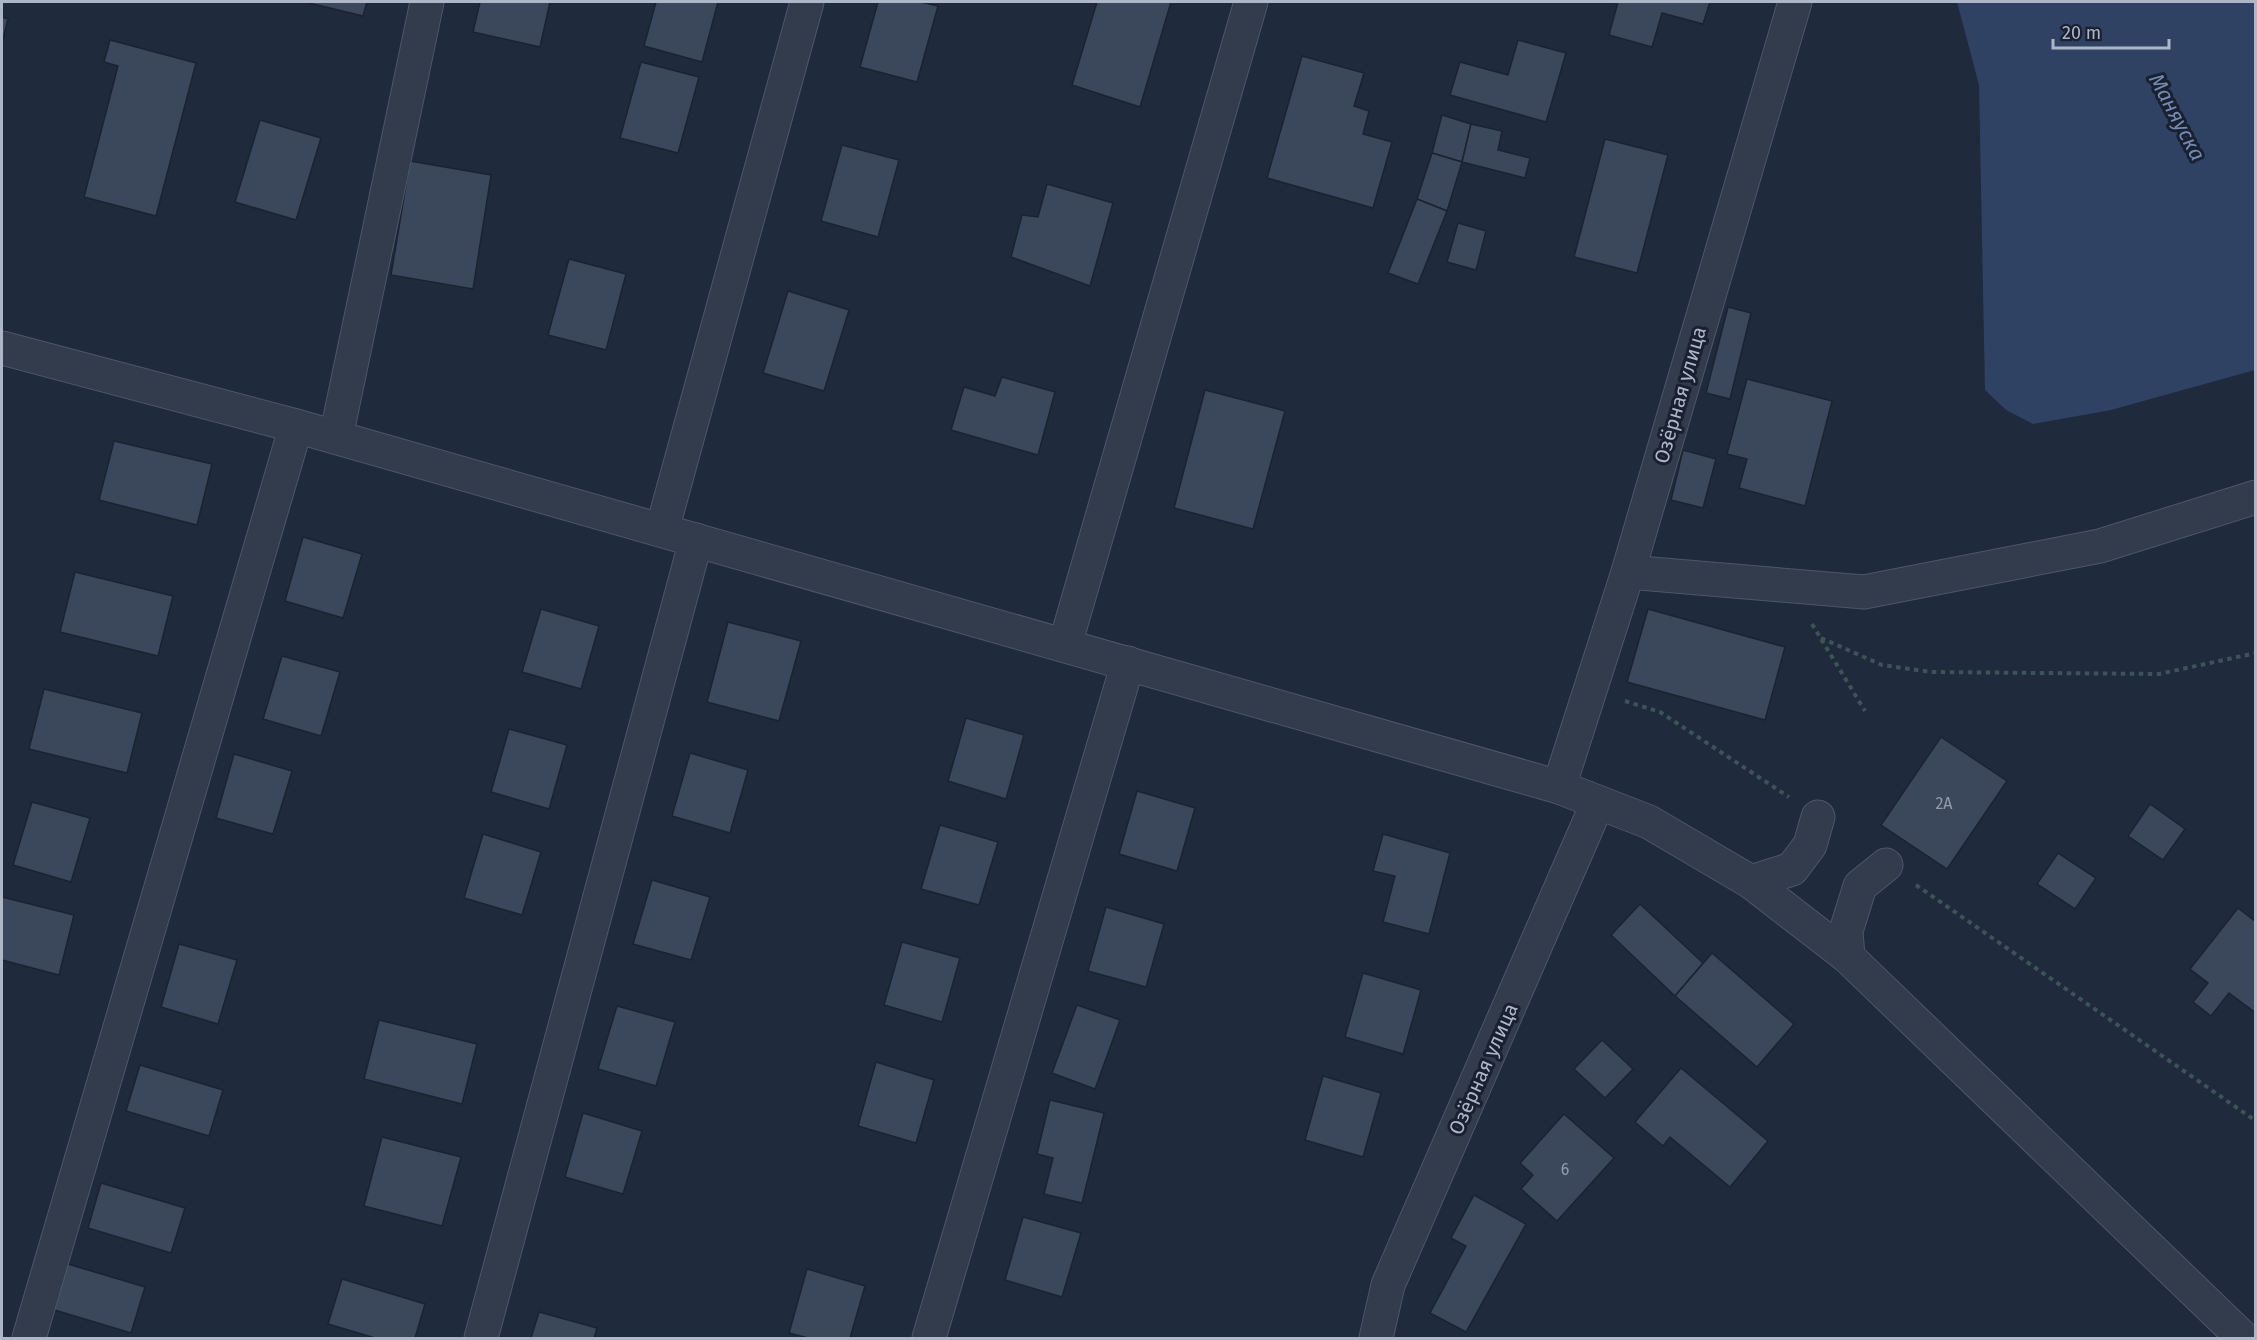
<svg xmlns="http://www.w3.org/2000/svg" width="2257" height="1340" viewBox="0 0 2257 1340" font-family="'Fira Sans',sans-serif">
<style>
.water{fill:#2f4263}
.building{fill:#3b485c;stroke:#1b2333;stroke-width:1.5}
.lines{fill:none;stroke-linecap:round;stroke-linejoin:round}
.minor-casing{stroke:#4e5767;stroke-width:35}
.path{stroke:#3c5457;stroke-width:4;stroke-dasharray:4.5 4.5;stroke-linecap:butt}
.minor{stroke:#333c4c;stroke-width:33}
.labels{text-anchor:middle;stroke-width:6;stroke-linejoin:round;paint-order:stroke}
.number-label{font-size:16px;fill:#919bad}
.street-label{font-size:20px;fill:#aeb7c8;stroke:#192131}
.water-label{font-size:21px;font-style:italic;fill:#738bb3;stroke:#192131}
</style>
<rect width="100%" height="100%" fill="#1f2a3c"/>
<polygon class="water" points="1957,2 2255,2 2255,370 2111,410 2033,424 2006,410 1985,390 1979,85"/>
<g class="building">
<polygon points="305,2 367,2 363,16"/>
<polygon points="480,2 550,2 540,47 473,32"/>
<polygon points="656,2 718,2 702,62 644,46"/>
<polygon points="878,2 921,2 938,6 917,82 860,67"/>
<polygon points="1097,2 1171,2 1140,107 1072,85"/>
<polygon points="1618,2 1710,2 1703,24 1662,13 1652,47 1609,35"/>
<polygon points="2,17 8,19 2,43"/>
<polygon points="110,40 196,63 156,216 84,197 118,66 104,62"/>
<polygon points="1518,40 1566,53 1546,122 1450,95 1460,62 1508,75"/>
<polygon points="1302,56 1364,73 1354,106 1369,111 1363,134 1392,142 1373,208 1267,178"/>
<polygon points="641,62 699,77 678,153 620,138"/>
<polygon points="1442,115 1471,124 1462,162 1432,153"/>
<polygon points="260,120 321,138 296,220 235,202"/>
<polygon points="1471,124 1502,131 1498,150 1530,158 1525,178 1462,162"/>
<polygon points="1605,139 1668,155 1637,273 1574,257"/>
<polygon points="842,145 899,160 878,237 821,221"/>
<polygon points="1432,153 1462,162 1447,211 1417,199"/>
<polygon points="410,161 491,175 473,289 391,275"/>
<polygon points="1047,184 1113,203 1090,286 1011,257 1022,215 1038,217"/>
<polygon points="1417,199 1447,211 1418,284 1388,273"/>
<polygon points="1458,223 1486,231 1476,270 1447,262"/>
<polygon points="569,259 626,274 606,350 548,335"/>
<polygon points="788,291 849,310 824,391 763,373"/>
<polygon points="1728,307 1751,313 1730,399 1706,393"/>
<polygon points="1002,377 1055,392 1038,455 951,430 964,387 995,396"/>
<polygon points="1747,379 1832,401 1805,506 1739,488 1747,459 1727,454"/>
<polygon points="1205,390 1285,411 1253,529 1174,508"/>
<polygon points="114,441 212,464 197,525 99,500"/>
<polygon points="1683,450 1716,459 1703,508 1671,500"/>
<polygon points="303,537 362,554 343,618 285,601"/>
<polygon points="75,572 173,596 158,656 60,632"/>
<polygon points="541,609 599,626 581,689 522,672"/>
<polygon points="1648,609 1785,647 1765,720 1627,682"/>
<polygon points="728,622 801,641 779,721 707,702"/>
<polygon points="282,656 340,672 321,736 263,719"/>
<polygon points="44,689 142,713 127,773 29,749"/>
<polygon points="966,718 1024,735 1006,799 948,781"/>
<polygon points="509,729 567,745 549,809 491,792"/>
<polygon points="1941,737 2007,781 1947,869 1881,825"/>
<polygon points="690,753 748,770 730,833 672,816"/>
<polygon points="234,754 292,771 273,834 216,818"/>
<polygon points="1137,791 1195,808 1177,871 1119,854"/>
<polygon points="32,802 90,818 71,882 13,865"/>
<polygon points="2150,804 2185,829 2163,860 2128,836"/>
<polygon points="940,825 998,842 979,905 921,889"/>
<polygon points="483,834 541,852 522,915 464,898"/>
<polygon points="1383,834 1450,853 1429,934 1383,922 1395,876 1373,871"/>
<polygon points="2058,853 2096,878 2075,909 2037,884"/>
<polygon points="652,880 710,897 691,960 633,944"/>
<polygon points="2,897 74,915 59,975 2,960"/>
<polygon points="1640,904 1703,963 1675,996 1611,935"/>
<polygon points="1106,907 1164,924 1146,987 1088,971"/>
<polygon points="2238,908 2256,922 2256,1013 2229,993 2211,1016 2193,1002 2208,983 2190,969"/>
<polygon points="902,942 960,958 942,1022 884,1005"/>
<polygon points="179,944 237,960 218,1024 161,1007"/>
<polygon points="1712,953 1794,1024 1757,1067 1675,996"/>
<polygon points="1363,973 1421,990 1403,1054 1345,1037"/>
<polygon points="1077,1005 1120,1020 1095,1089 1052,1073"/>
<polygon points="617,1006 675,1022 656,1086 598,1069"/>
<polygon points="379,1020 477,1044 462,1104 364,1079"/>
<polygon points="1602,1040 1633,1069 1605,1098 1574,1069"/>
<polygon points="876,1062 934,1080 916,1143 858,1126"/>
<polygon points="140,1065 223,1090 209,1136 126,1111"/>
<polygon points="1681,1068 1768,1141 1730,1187 1670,1137 1663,1146 1635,1122"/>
<polygon points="1323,1076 1381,1093 1363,1157 1305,1140"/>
<polygon points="1050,1100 1104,1113 1082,1203 1044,1194 1053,1158 1037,1154"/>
<polygon points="583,1113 642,1131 623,1194 565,1177"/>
<polygon points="1564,1114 1614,1158 1557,1221 1521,1189 1533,1175 1520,1163"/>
<polygon points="382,1137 461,1157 442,1226 364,1206"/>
<polygon points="101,1183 185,1208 171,1253 88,1228"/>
<polygon points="1474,1195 1526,1224 1466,1332 1430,1313 1466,1246 1451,1238"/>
<polygon points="1023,1217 1081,1233 1062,1297 1005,1280"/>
<polygon points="61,1262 145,1287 131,1333 48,1308"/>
<polygon points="807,1269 865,1286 850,1338 808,1338 789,1333"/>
<polygon points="342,1279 425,1304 415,1338 375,1338 328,1324"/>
<polygon points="539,1312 597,1328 594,1338 531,1338"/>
</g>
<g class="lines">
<defs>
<g id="minor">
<polyline points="2,348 296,426 1559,787 1649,822 1751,882 1848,957 2243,1338"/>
<polyline points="336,437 427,2"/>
<polyline points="662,530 807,2"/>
<polyline points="1628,572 1864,592 2100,546 2256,497"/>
<polyline points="1065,645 1251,2"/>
<polyline points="1559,787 1628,572 1795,2"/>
<polyline points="1751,882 1792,869 1810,845 1818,817"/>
<polyline points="1848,957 1846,931 1860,886 1886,865"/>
<polyline points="29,1338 296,426"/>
<polyline points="481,1338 696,540"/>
<polyline points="929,1338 1128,663"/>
<polyline points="1376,1338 1388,1285 1598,802"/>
</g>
</defs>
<use href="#minor" class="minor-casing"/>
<g class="path">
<polyline points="1812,624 1865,711"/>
<polyline points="1821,638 1882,665 1931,672 2159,674 2256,653"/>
<polyline points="1625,701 1660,712 1789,797"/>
<polyline points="1916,885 2256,1121"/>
</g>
<use href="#minor" class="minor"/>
</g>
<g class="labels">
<g class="number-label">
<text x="1944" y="809">2А</text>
<text x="1565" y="1175">6</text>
</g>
<g class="street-label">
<text transform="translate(1680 395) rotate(-74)" y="7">Озёрная улица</text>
<text transform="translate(1483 1069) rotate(-66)" y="7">Озёрная улица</text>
</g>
<g class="water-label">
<text transform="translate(2177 117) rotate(62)" y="7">Маняуска</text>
</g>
</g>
<rect width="2257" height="1340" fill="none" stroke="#aeb7c8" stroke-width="6"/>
<path d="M2053 39v9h116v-9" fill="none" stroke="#aeb7c8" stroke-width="3"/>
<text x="2062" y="39" font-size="18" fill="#aeb7c8" stroke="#192131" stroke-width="4.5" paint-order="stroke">20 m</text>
</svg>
